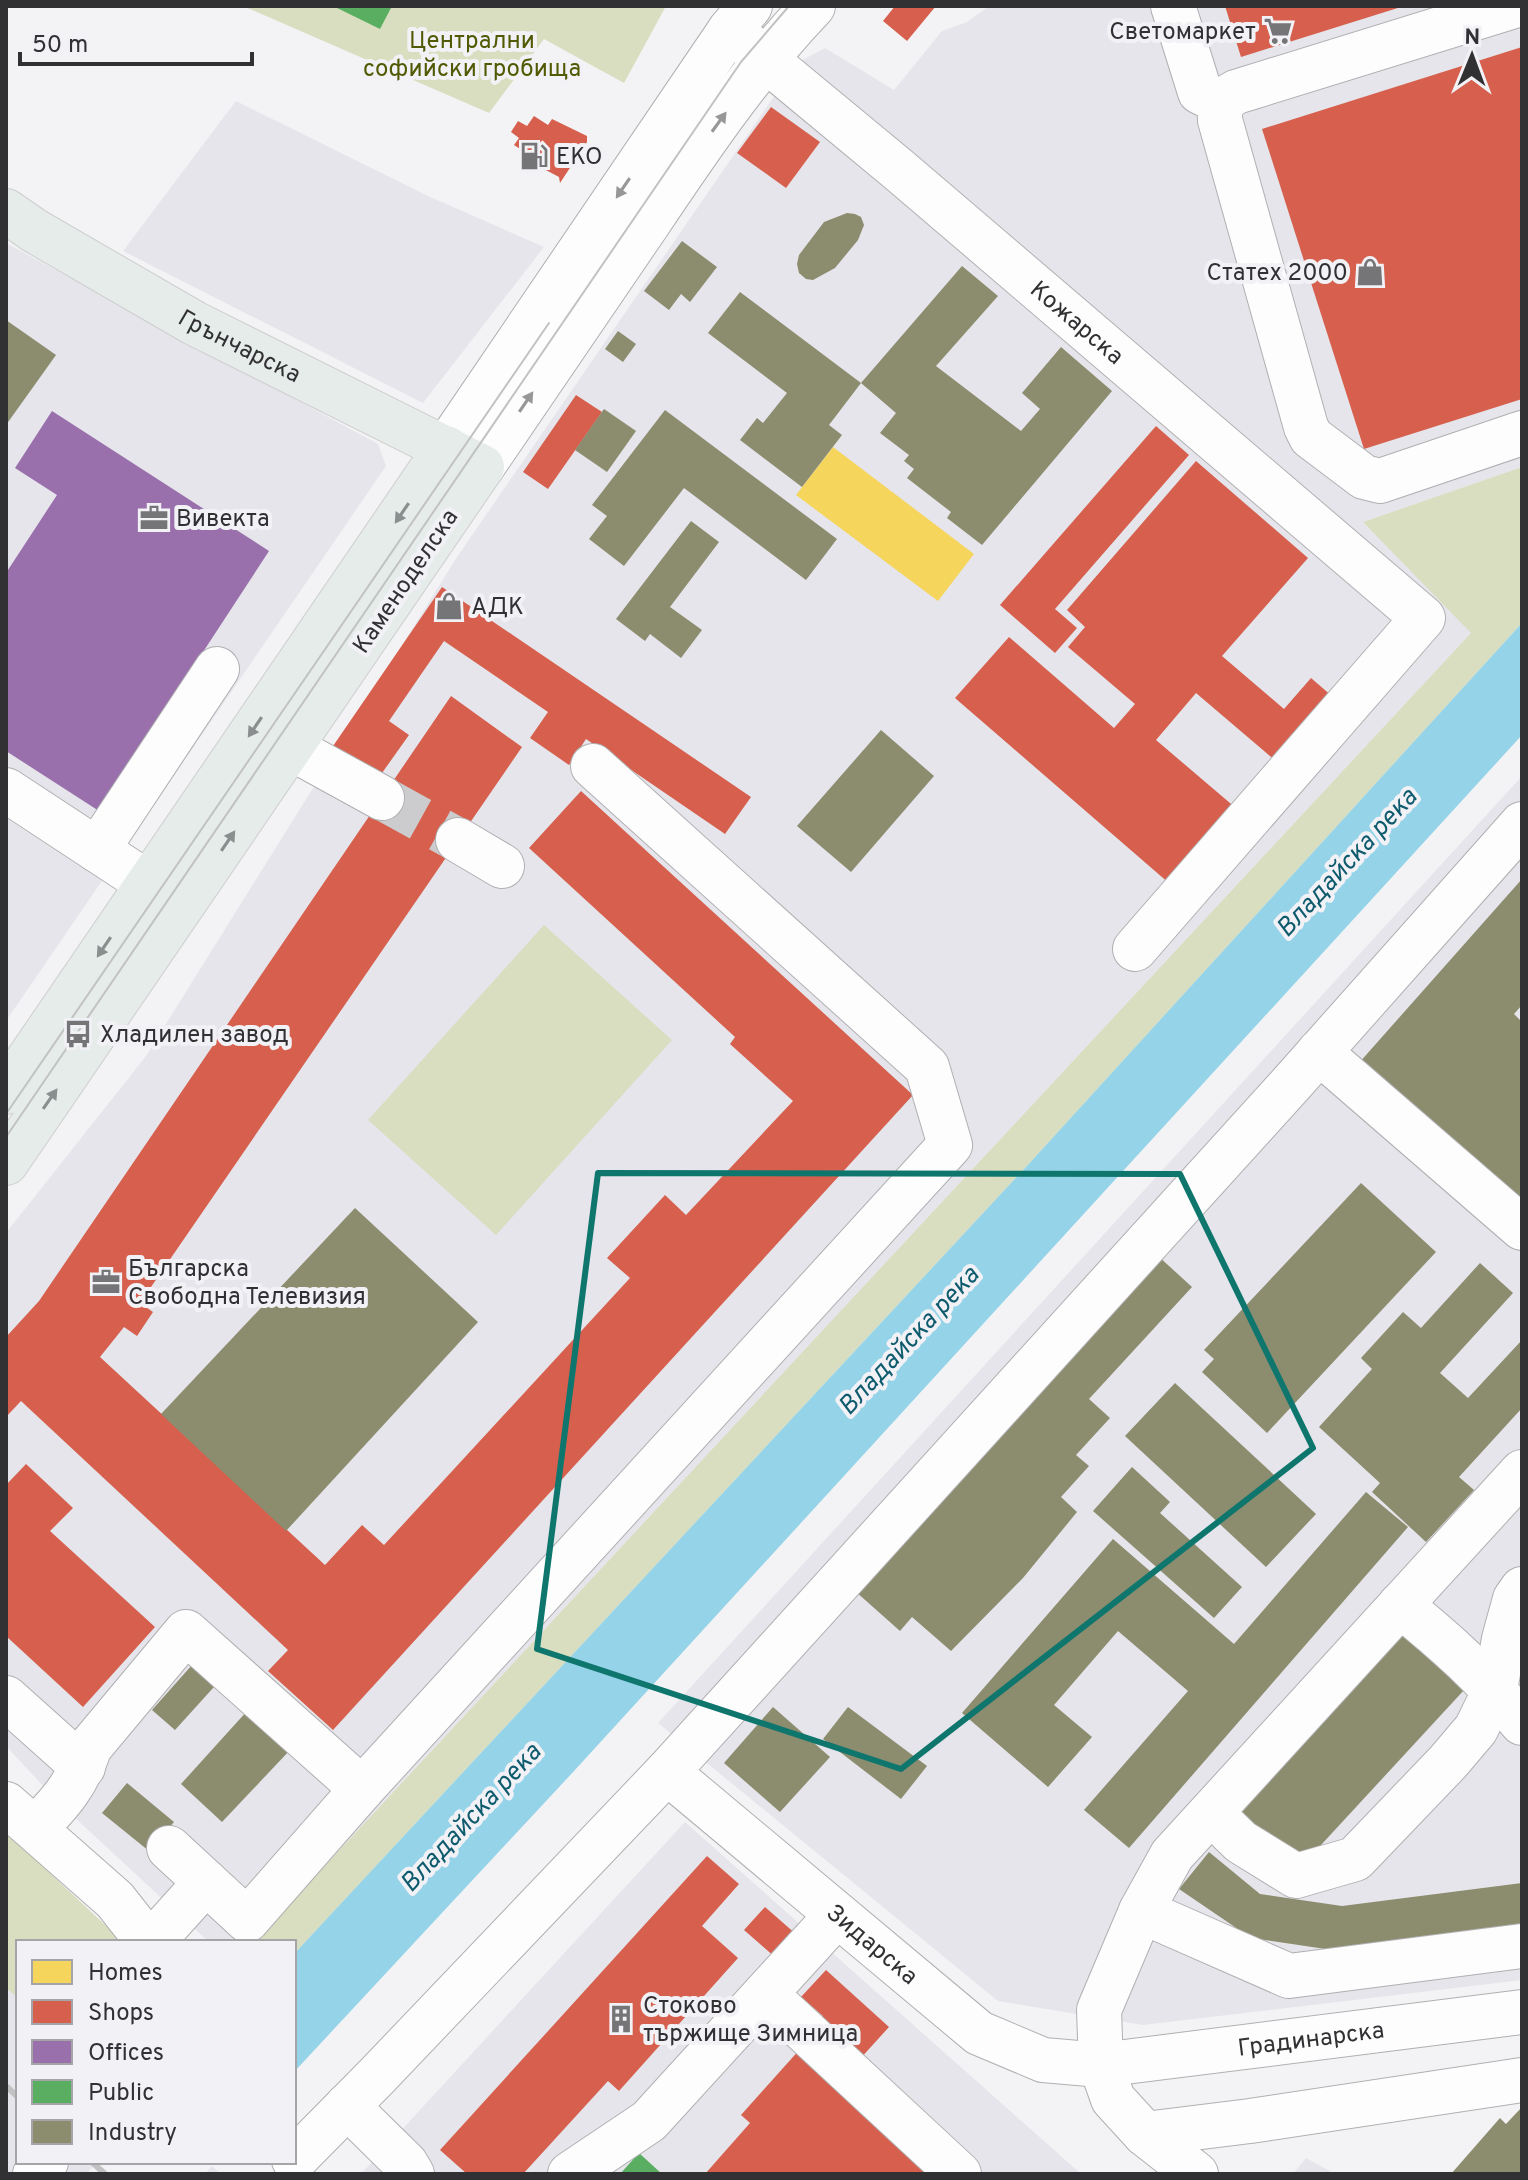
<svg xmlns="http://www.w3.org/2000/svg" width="1528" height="2180" viewBox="0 0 1528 2180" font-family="Overpass,sans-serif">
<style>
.built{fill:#e5e5eb}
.green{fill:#d8debf}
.water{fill:#94d3e8}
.pier{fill:#f3f3f5}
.homes{fill:#f6d55c}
.shops{fill:#d6604d}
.offices{fill:#9970ab}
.public{fill:#5aae61}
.industry{fill:#8c8c6e}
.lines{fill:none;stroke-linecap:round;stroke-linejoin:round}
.minor-tunnel{stroke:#ccccce;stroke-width:44;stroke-dasharray:44 22;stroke-linecap:butt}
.minor-casing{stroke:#b0b0b2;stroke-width:46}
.major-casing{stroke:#cecece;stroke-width:46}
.minor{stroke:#fdfdfe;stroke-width:44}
.major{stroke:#e5ecea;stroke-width:44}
.tram{stroke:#c2c2c3;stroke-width:2}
.rail{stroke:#c2c2c3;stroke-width:6}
.oneway{fill:#979798}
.oneway2{fill:#8b8e8e}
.marked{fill:none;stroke:#0f766e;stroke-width:6;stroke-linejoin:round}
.labels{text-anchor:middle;stroke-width:8;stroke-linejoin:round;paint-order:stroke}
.poi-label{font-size:24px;fill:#313133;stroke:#f2f2f6;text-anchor:start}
.park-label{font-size:24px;fill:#515a03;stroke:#f2f2f6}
.street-label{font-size:24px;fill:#313133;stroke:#f2f2f6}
.water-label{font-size:26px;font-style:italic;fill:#0f5b6e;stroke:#f2f2f6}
</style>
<rect width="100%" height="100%" fill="#f3f3f5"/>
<g class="built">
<polygon points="989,6 1522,6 1522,467 1363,522 1472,632 254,1942 209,1942 60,1804 6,1746 6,1233 146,1056 457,557 797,63 825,48 894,90 942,31 967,22"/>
<polygon points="236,101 428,196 544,247 423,403 123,251"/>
<polygon points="6,243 378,444 386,466 6,1021"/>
<polygon points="1522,776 1522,1980 1143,2025 998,2001 658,1723"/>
<polygon points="685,1822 1081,2174 361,2174"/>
<polygon points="6,1987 18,1997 18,2162 207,2162 221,2174 26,2174 18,2168 12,2174 6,2174"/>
<polygon points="1306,2158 1335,2174 1293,2174"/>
</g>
<g class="green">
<polygon points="243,6 666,6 624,83 544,39 489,113"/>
<polygon points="1522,467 1522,623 1026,1167 294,1954 294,1942 254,1942 1471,633 1363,522"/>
<polygon points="544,925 672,1040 496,1235 368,1120"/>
<polygon points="6,1832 120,1939 121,1942 18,1942 18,1998 6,1988"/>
</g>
<polygon class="water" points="1522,623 1522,735 574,1771 294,2072 294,1954 1026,1167"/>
<polygon class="pier" points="96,2162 207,2162 212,2166 205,2174 87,2174"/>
<polygon class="homes" points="833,447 974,554 938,601 796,495"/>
<g class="shops">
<polygon points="895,6 936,6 907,41 883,21"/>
<polygon points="1225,6 1401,6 1401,7 1241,57"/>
<polygon points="1522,47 1522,399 1364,449 1262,129"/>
<polygon points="771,107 820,142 786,188 737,153"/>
<polygon points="534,116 548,125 552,119 587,136 587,142 560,183 559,177 525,159 528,154 514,145 519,138 511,132 518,121 527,126"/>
<polygon points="576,395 602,412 548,489 523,472"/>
<polygon points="1156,426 1189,455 1055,609 1077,628 1055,653 1000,605"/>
<polygon points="1196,461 1308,558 1222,656 1284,709 1311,678 1333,697 1277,762 1196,693 1156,740 1237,809 1170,884 955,698 1009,637 1114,728 1135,704 1068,647 1085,627 1067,610"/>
<polygon points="442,587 751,797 725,834 586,739 569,765 530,738 548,712 444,641 389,721 409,735 377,780 331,749"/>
<polygon points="451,696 522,747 140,1303 153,1312 137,1336 124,1327 100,1357 325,1565 362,1525 384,1545 630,1278 607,1258 665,1195 686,1215 793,1101 730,1044 735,1037 529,848 581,791 913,1095 333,1730 268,1671 288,1650 21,1401 6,1417 6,1337 39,1301"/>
<polygon points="26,1464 73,1508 50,1531 155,1627 83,1707 6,1636 6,1485"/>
<polygon points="707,1856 739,1884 702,1926 738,1958 619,2091 608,2081 523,2174 467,2174 440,2150"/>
<polygon points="765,1907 805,1942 784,1965 744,1930"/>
<polygon points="826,1970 889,2027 859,2060 818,2023 823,2016 801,1997"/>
<polygon points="801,2048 941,2174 705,2174 750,2123 741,2115"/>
</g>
<polygon class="offices" points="52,411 269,551 99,811 6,751 6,573 57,495 15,468"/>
<g class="public">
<polygon points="333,6 392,6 380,29"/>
<polygon points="639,2153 662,2174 620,2174"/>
</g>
<g class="industry">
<polygon points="847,213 855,214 861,217 864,225 858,240 835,268 813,280 806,279 799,273 797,264 799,255 824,222"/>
<polygon points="682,241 717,267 690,302 681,294 669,310 644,291"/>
<polygon points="962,266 998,296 936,366 1021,431 1040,409 1022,393 1061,347 1112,391 982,545 947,518 951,512 907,478 914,469 904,461 909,455 880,433 896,413 861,383 829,425 842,435 802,487 740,440 757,418 763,423 787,393 708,333 740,292 861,383"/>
<polygon points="6,320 56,355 6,425"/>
<polygon points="618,331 636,344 623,362 605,349"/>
<polygon points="604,409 636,431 607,472 575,450"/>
<polygon points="665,410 837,539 806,580 684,488 624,566 589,539 607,516 592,505"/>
<polygon points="691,521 719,542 670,607 702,630 681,658 650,634 645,641 616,619"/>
<polygon points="881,730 934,776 851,872 797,826"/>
<polygon points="1522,879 1522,1005 1514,1014 1522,1022 1522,1223 1351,1072"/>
<polygon points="1361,1183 1436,1252 1267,1433 1202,1372 1214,1359 1204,1350"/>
<polygon points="355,1208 478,1322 286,1531 161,1414"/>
<polygon points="1157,1255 1192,1287 1089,1399 1110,1418 1076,1455 1089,1466 1061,1497 1077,1512 1023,1578 951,1651 912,1617 900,1631 855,1591"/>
<polygon points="1480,1263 1513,1293 1440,1373 1468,1398 1522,1340 1522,1408 1459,1477 1474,1490 1426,1542 1372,1492 1380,1483 1319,1427 1372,1369 1361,1358 1403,1312 1421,1328"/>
<polygon points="1175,1383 1316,1514 1266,1567 1125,1436"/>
<polygon points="1132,1467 1170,1502 1160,1513 1242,1587 1214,1618 1093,1511"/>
<polygon points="1366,1492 1408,1527 1129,1848 1084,1810 1188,1691 1118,1631 1054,1705 1092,1737 1048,1787 962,1713 1113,1539 1234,1644"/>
<polygon points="1403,1632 1465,1689 1297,1871 1235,1815"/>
<polygon points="200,1656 223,1677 175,1730 152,1710"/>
<polygon points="773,1707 830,1757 780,1812 724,1763"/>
<polygon points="848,1707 927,1766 901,1799 823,1739"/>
<polygon points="248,1710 291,1749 222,1822 181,1784"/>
<polygon points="127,1783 174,1822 149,1851 102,1813"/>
<polygon points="1209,1852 1260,1894 1342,1906 1522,1883 1522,1928 1339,1951 1251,1938 1179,1889"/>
<polygon points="1522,2107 1522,2174 1451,2174 1500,2118 1506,2124"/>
</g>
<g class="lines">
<polyline class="minor-tunnel" points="382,798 458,840"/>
<defs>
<g id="minor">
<polyline points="1173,6 1200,92 1223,103"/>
<path d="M1514 6 1236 92C1224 98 1219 107 1220 120L1306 427 1311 437 1364 477 1380 481 1522 433"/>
<path id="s1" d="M730 30 899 170 1423 618 1135 949"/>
<polyline points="446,448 730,30 750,6"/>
<path d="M482 467C537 386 592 305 647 225 698 149 750 72 813 6"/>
<polyline points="291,748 382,798"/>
<polyline points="6,790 181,905"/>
<polyline points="458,840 502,866"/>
<polyline points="97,850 217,669"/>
<polyline points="1319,1052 1522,1228"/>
<path d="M1400 1605C1446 1642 1485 1677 1522 1723"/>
<polyline points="6,1698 83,1767"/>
<path id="s2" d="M667 1772 979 2033 1043 2060 1101 2065 1522 2012"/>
<polyline points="6,1804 115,1900 148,1942"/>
<polyline points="1211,1813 1241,1842 1296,1876 1355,1859 1448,1762 1476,1729 1495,1690 1504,1639 1515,1599 1522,1589"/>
<path d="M35 1829C62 1801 77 1784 90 1747L186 1632 362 1789 950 1145 927 1067 593 766"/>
<polyline points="169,1848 247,1920 362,1789"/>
<polyline points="1141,1911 1289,1976 1522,1946"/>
<polyline points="152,1942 206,1882"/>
<polyline points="765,1994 959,2174"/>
<polyline points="347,2106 406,2164 412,2174"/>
<polyline points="1145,2134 1250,2121 1522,2080"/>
<polyline points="294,2160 376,2077 667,1772 1291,1084 1522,824"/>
<polyline points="35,2174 46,2162"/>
<polyline points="570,2174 649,2121 837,1915"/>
<polyline points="1196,2174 1145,2134 1113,2099 1101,2065 1099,2010 1141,1911 1172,1855 1522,1472"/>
</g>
<g id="major">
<path id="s3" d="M6 211 35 231 194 323 482 467 6 1163"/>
<polyline points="6,1092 446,448"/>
</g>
</defs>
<use href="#minor" class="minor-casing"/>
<use href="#major" class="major-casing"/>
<use href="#minor" class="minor"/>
<use href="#major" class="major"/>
<g class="tram">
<polyline points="6,1114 549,323"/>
<polyline points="6,1137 741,62 789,6"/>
</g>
<g class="rail">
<polyline points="6,2086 18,2097"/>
<polyline points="92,2162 105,2174"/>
</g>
</g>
<defs><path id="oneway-solid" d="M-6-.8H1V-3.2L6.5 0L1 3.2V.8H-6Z" transform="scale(2)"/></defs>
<g class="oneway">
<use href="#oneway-solid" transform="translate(719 122) rotate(-54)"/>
<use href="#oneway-solid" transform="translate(623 188) rotate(124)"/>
<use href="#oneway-solid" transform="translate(526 402) rotate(-56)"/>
</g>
<g class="oneway2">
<use href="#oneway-solid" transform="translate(402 513) rotate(124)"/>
<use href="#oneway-solid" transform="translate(255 727) rotate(124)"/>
<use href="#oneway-solid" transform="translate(228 841) rotate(-56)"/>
<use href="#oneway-solid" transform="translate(104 947) rotate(124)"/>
<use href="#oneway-solid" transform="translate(50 1099) rotate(-55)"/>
</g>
<path class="marked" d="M598 1173 1180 1174 1313 1448 901 1769 537 1649Z"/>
<defs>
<symbol id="supermarket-bare" viewBox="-9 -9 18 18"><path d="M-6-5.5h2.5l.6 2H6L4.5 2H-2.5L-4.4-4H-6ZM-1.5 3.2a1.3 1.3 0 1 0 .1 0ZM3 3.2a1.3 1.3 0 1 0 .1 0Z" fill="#757577" stroke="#f2f2f6" stroke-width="2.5" paint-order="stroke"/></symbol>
<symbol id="fuel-bare" viewBox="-9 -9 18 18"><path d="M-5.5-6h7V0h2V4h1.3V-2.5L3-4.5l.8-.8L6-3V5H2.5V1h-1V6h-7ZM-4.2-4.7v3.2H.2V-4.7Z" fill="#757577" stroke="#f2f2f6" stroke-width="2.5" paint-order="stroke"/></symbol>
<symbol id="shop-bare" viewBox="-9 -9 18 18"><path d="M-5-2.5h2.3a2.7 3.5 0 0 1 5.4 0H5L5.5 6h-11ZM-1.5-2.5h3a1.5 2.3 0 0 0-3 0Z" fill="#757577" stroke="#f2f2f6" stroke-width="2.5" paint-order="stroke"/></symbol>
<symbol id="office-bare" viewBox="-9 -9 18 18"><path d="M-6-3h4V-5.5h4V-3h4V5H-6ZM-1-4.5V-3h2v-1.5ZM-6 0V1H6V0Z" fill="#757577" stroke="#f2f2f6" stroke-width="2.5" paint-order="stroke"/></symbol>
<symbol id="bus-bare" viewBox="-9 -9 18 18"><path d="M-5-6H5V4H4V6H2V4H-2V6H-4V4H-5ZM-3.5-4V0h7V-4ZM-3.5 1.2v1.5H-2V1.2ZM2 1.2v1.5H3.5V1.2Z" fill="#757577" stroke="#f2f2f6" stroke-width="2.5" paint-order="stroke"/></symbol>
<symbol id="building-bare" viewBox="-9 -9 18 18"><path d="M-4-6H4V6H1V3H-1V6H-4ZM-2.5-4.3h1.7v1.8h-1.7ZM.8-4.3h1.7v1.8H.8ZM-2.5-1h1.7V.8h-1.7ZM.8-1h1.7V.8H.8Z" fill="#757577" stroke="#f2f2f6" stroke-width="2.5" paint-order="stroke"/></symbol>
</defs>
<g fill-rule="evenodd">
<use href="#supermarket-bare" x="1258" y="11" width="40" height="40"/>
<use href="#fuel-bare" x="514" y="136" width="40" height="40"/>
<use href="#shop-bare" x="1350" y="252" width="40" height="40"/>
<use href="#office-bare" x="134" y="498" width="40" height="40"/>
<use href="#shop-bare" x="429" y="586" width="40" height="40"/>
<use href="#bus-bare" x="58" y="1014" width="40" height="40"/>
<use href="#office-bare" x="86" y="1262" width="40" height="40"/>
<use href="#building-bare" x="601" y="1999" width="40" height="40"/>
</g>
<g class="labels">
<g class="poi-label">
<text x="1256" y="39" text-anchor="end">Светомаркет</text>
<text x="556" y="164">EKO</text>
<text x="1348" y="280" text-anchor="end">Статех 2000</text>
<text x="176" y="526">Вивекта</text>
<text x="471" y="614">АДК</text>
<text x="100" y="1042">Хладилен завод</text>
<text x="128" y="1276">Българска<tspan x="128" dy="28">Свободна Телевизия</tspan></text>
<text x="643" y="2013">Стоково<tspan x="643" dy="28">тържище Зимница</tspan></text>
</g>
<g class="park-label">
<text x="472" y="48">Централни<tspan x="472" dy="28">софийски гробища</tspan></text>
</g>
<g class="street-label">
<text dy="8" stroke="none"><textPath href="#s1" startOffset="454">Кожарска</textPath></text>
<text dy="8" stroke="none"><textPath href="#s3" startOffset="270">Грънчарска</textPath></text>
<text transform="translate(405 581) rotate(-56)" y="8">Каменоделска</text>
<text dy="8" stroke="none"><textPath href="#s2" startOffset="268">Зидарска</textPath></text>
<text dy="8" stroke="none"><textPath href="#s2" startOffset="746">Градинарска</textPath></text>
</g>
<g class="water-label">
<text transform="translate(1346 862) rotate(-47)" y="9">Владайска река</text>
<text transform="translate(908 1340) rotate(-47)" y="9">Владайска река</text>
<text transform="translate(470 1817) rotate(-47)" y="9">Владайска река</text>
</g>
</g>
<rect width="1528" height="2180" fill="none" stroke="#313133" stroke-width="16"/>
<rect x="16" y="1940" width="280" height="224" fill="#f2f2f6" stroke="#a5a5a8" stroke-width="2"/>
<rect x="32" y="1960" width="40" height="24" fill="#f6d55c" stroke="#a5a5a8" stroke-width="2"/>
<text x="88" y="1980" font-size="24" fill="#313133">Homes</text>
<rect x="32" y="2000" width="40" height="24" fill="#d6604d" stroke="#a5a5a8" stroke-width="2"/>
<text x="88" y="2020" font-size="24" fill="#313133">Shops</text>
<rect x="32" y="2040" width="40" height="24" fill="#9970ab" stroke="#a5a5a8" stroke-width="2"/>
<text x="88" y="2060" font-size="24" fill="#313133">Offices</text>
<rect x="32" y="2080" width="40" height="24" fill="#5aae61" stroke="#a5a5a8" stroke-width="2"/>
<text x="88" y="2100" font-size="24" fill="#313133">Public</text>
<rect x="32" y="2120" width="40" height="24" fill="#8c8c6e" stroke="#a5a5a8" stroke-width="2"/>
<text x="88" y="2140" font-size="24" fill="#313133">Industry</text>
<g transform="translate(1472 56) rotate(1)" stroke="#f2f2f6" stroke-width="6" paint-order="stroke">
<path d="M0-6L14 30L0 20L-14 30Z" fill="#313133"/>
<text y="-12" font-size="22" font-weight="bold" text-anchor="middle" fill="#313133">N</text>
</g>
<path d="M20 52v12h232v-12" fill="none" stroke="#313133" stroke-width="4"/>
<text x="32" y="52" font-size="24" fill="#313133" stroke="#f2f2f6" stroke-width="6" paint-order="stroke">50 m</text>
</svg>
